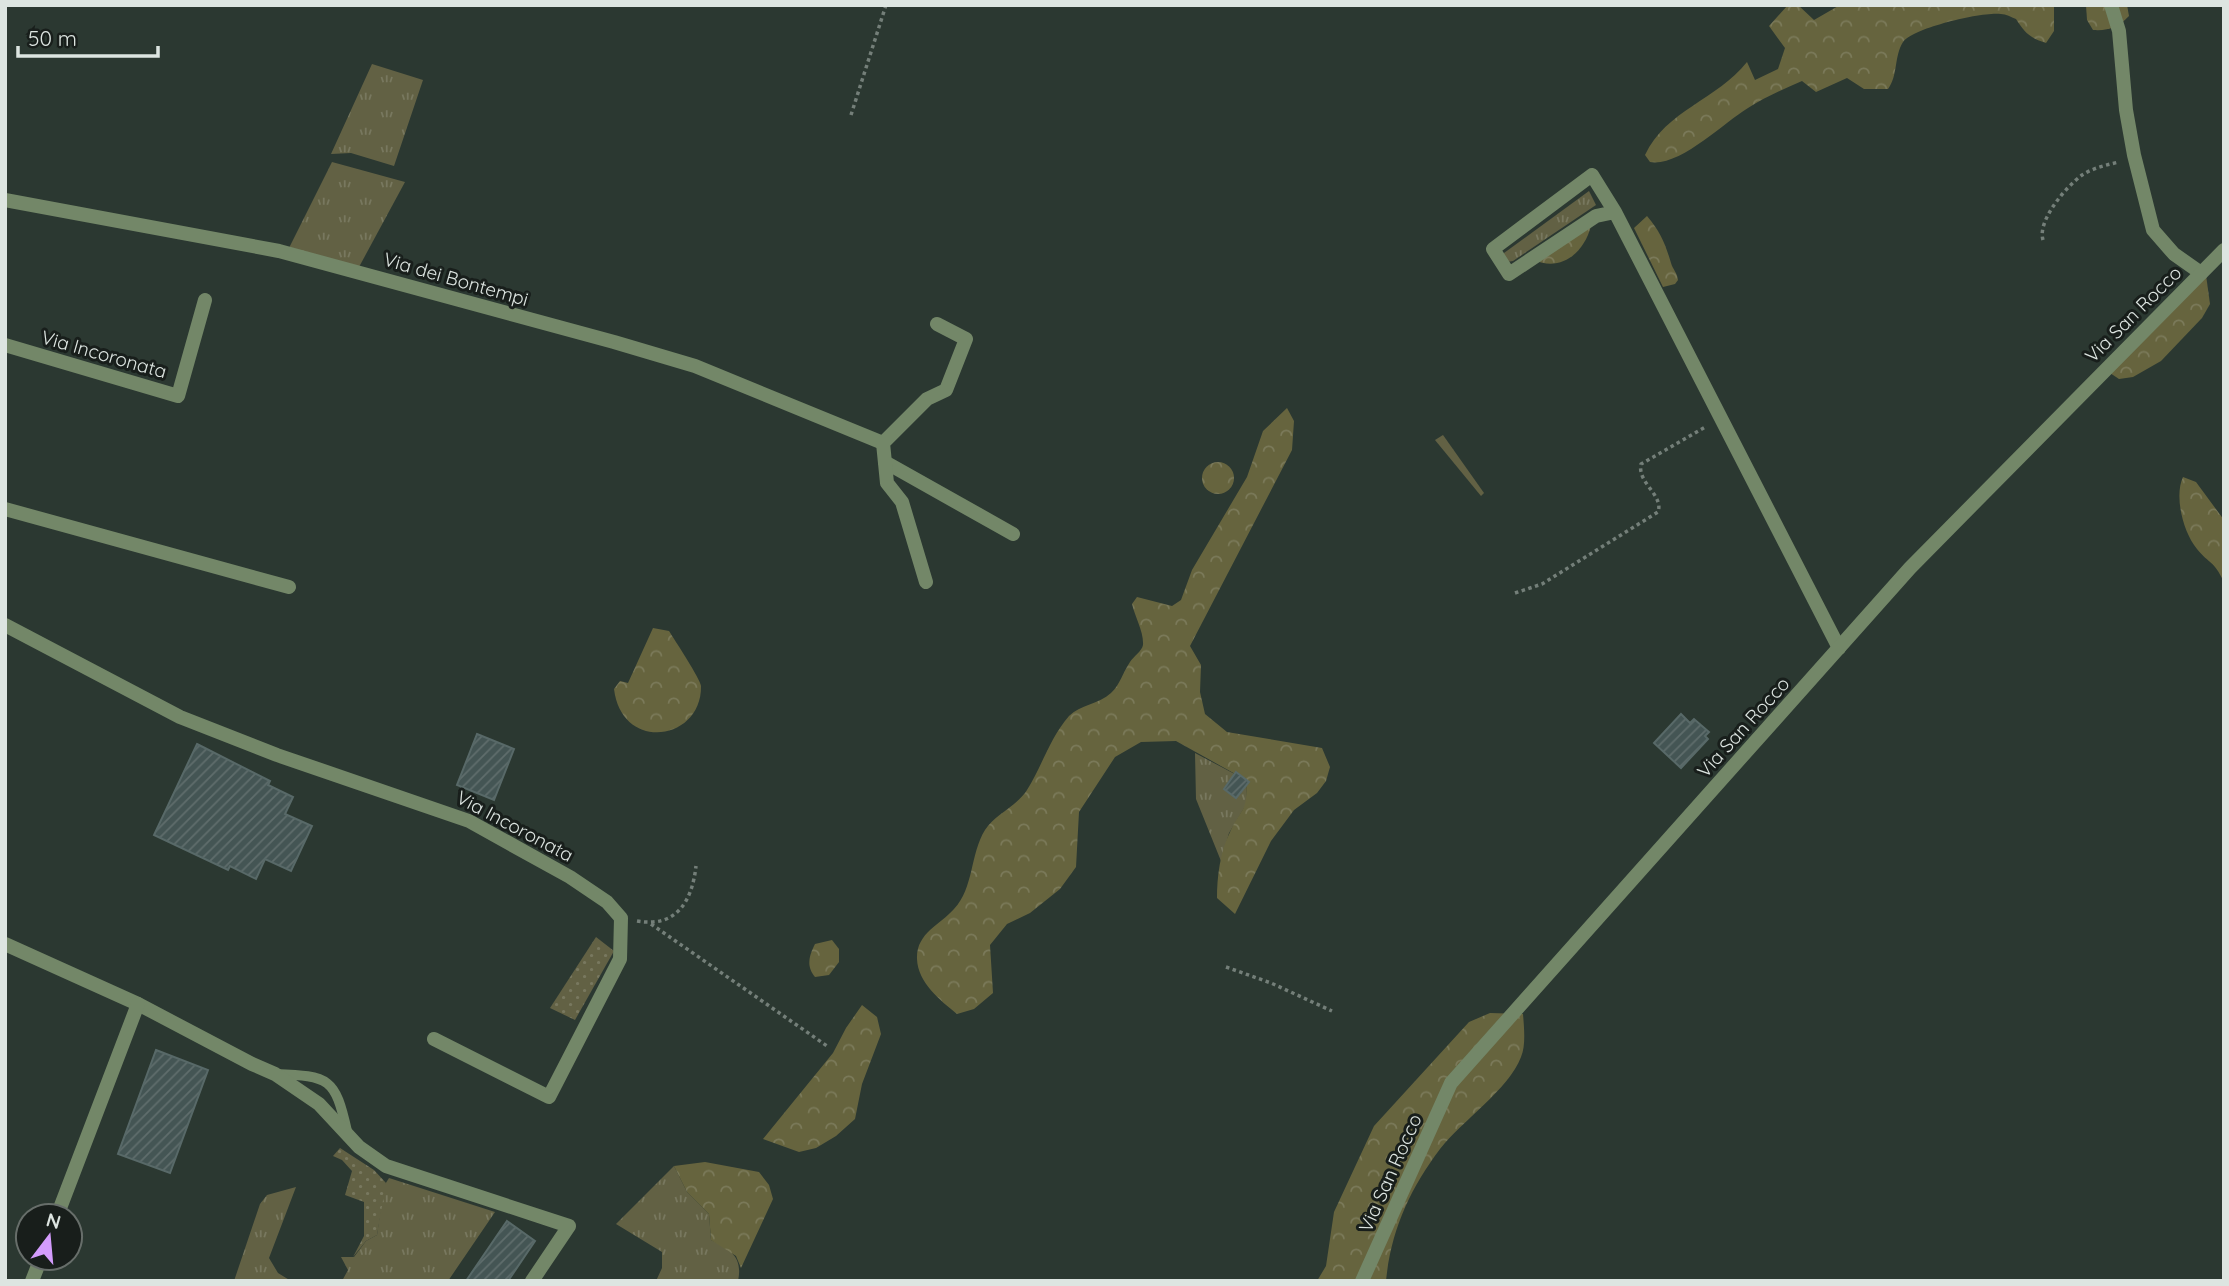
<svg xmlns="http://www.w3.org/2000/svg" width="2229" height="1286" viewBox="0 0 2229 1286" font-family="Quicksand,sans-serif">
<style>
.grass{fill:url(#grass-tufts)}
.forest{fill:url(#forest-crowns)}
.garden{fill:url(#garden-dots)}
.building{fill:url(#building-hatch);stroke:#586968;stroke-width:2}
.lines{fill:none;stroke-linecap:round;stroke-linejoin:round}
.path{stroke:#747f79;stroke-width:3.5;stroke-dasharray:3.5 3.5;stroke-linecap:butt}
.service{stroke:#738768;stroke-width:10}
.minor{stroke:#738768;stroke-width:14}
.labels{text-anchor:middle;stroke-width:6;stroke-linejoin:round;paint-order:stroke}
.street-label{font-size:19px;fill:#dde5e1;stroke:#181e1b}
</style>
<defs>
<pattern id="grass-tufts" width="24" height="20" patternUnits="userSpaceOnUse" patternTransform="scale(1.75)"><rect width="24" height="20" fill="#626144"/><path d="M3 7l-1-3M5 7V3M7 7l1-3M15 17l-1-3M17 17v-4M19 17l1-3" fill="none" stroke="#78785f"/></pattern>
<pattern id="forest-crowns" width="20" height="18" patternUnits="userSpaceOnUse" patternTransform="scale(1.75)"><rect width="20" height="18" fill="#66643e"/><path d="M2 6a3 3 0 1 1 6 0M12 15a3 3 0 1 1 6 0" fill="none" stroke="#7b7a5a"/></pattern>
<pattern id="garden-dots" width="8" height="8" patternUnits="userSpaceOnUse" patternTransform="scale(1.75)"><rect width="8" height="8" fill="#626144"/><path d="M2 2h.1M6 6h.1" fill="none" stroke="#78785f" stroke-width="1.8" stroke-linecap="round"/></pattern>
<pattern id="building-hatch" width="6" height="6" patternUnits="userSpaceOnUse" patternTransform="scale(1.75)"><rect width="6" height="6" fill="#445554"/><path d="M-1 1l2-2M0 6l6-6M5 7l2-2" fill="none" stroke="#5f6d6c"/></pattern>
</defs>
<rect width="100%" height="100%" fill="#2b3831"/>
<g class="grass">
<polygon points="372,64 423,80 394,166 351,153 331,154"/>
<polygon points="332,162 405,182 359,267 289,248"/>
<polygon points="1589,191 1596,205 1513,261 1507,262 1503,258 1504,253"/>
<polygon points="1443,435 1484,493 1481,496 1435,440"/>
<polygon points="1195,753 1246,780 1247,803 1229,833 1221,861 1196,799"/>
<path d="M674 1166 687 1192 709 1214 711 1240C731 1250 743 1257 738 1281H656L662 1268V1252L616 1224Z"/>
<polygon points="389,1178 495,1212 448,1281 342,1281 348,1270 341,1257 354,1257 366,1241 377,1235 384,1186"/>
<polygon points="296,1187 269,1258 278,1273 291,1281 234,1281 260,1204 267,1195"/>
</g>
<g class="forest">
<path d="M1788 5H1798L1814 20 1840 5H2054V31L2046 43C2030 38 2025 33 2016 19 2011 17 2006 14 2001 14 1984 11 1912 28 1903 42 1894 56 1898 76 1888 89H1864L1847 78 1816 92 1802 81C1784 89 1765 97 1748 108 1723 123 1680 167 1650 162L1645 155C1666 110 1717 100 1747 62L1755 80 1778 69 1785 48 1769 26Z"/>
<path d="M2086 5H2127L2129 16C2118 27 2109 31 2093 30L2087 20Z"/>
<path d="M1647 216C1661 233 1665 243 1671 263 1673 270 1677 272 1678 280L1675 284 1663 287 1634 228Z"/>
<path d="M1591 226C1584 253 1561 272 1534 260Z"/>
<polygon points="2206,275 2210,304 2202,318 2161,361 2133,377 2119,379 2110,373"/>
<path d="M1287 408 1294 421 1292 450 1190 646 1201 665 1200 692 1205 714 1227 732 1322 748 1330 767 1326 781 1317 793 1294 810 1271 841 1235 914 1217 898C1217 877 1220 852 1230 832 1242 806 1248 813 1246 780L1176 741 1141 742 1115 757 1079 812 1076 867 1060 889 1030 913 1007 924 990 945 993 993 974 1009 957 1014C940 1000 918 983 917 959 916 933 940 925 954 909 974 888 970 854 985 830 995 814 1016 807 1027 790 1042 766 1050 738 1069 716 1080 705 1099 704 1111 693 1120 685 1123 672 1130 662 1134 656 1142 651 1143 645 1144 632 1135 617 1132 604L1137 597 1172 606 1181 600 1192 570 1247 477 1263 431Z"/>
<circle cx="1218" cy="478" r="16"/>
<path d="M2183 477 2196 482 2224 520V582C2213 559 2210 565 2197 549 2183 532 2174 496 2183 477Z"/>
<path d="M653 628 669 631C674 639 701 680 701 686 702 741 622 753 614 689L620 681 628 683Z"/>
<path d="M832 940 839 949V962L829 975 815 977C806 966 809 956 815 944Z"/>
<polygon points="862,1005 877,1017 881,1034 862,1084 855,1119 836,1136 816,1148 799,1152 763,1139 833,1053 846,1028"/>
<path d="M1490 1013 1523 1014C1524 1027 1526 1045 1521 1057 1509 1089 1462 1121 1440 1149 1410 1189 1391 1230 1386 1281H1317L1326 1266 1334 1212 1374 1126 1469 1022Z"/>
<polygon points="705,1162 759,1172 769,1185 773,1199 741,1268 736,1256 711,1240 709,1214 687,1192 674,1166"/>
</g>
<g class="garden">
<polygon points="596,937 614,951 575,1020 550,1008"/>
<polygon points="340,1148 374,1170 386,1183 377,1235 366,1241 353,1257 364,1236 364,1202 345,1195 352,1171 342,1160 333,1156"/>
</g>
<g class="building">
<polygon points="1681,714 1690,723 1694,719 1709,732 1705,736 1708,739 1681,768 1654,743"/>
<polygon points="477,734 514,749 494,800 457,785"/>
<polygon points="197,744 270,781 268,785 293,797 285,814 312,826 291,871 265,859 256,879 230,866 228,870 154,835"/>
<polygon points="1236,772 1249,782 1236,798 1224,789"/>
<polygon points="156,1050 208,1070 170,1173 118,1154"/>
<polygon points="507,1221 535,1241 508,1281 466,1281"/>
</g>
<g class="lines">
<g class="path">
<polyline points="851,115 886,5"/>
<path d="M2043 240C2037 220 2067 186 2082 175 2093 168 2106 165 2119 162"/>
<path d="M1515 593 1542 584 1658 512C1664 495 1637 483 1641 464L1707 426"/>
<path d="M637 921C676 928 692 902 696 866"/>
<polyline points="651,924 827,1046"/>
<polyline points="1226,967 1271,983 1332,1011"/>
</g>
<path class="service" d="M275 1074C330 1076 335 1078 347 1131"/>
<g class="minor">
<polyline points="2111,5 2119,31 2126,110 2134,155 2153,230 2174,254 2201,273"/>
<polyline points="5,200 279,251 614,342 695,366 883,443"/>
<polyline points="1615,212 1596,216 1509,274 1493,249 1592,175 1615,212 1839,648"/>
<polyline points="5,345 178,396 205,300"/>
<polyline points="885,462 1013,534"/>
<polyline points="5,509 289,587"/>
<polyline points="926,582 902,502 887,483 883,443 927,399 946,390 966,339 937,324"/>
<polyline points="5,625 180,717 277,755 469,821 570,877 607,902 621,918 620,959 549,1097 434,1039"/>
<polyline points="5,944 138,1004 252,1064 275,1074 319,1104 359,1147 386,1166 569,1226 532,1281"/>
<polyline points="57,1216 138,1004"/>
<polyline points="32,1281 41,1258"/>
<polyline points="1362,1281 1451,1083 1910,568 2224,250"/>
</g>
</g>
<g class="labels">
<g class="street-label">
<text transform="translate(456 279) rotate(16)" y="7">Via dei Bontempi</text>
<text transform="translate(2133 314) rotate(-45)" y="7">Via San Rocco</text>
<text transform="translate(104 354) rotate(16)" y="7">Via Incoronata</text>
<text transform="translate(1743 727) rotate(-48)" y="7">Via San Rocco</text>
<text transform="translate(515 826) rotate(28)" y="7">Via Incoronata</text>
<text transform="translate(1390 1173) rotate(-66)" y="7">Via San Rocco</text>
</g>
</g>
<rect width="2229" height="1286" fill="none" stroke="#dde5e1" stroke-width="14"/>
<g transform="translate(49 1237) rotate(16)"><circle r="33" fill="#181e1b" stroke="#676e6a" stroke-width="2"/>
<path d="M0-5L12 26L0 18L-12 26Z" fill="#d39cfc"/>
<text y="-10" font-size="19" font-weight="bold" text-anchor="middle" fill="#dde5e1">N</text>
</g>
<path d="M18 46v10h140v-10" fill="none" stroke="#dde5e1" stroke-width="3.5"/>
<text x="28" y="46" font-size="21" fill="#dde5e1" stroke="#181e1b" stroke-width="5" paint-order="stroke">50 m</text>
</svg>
